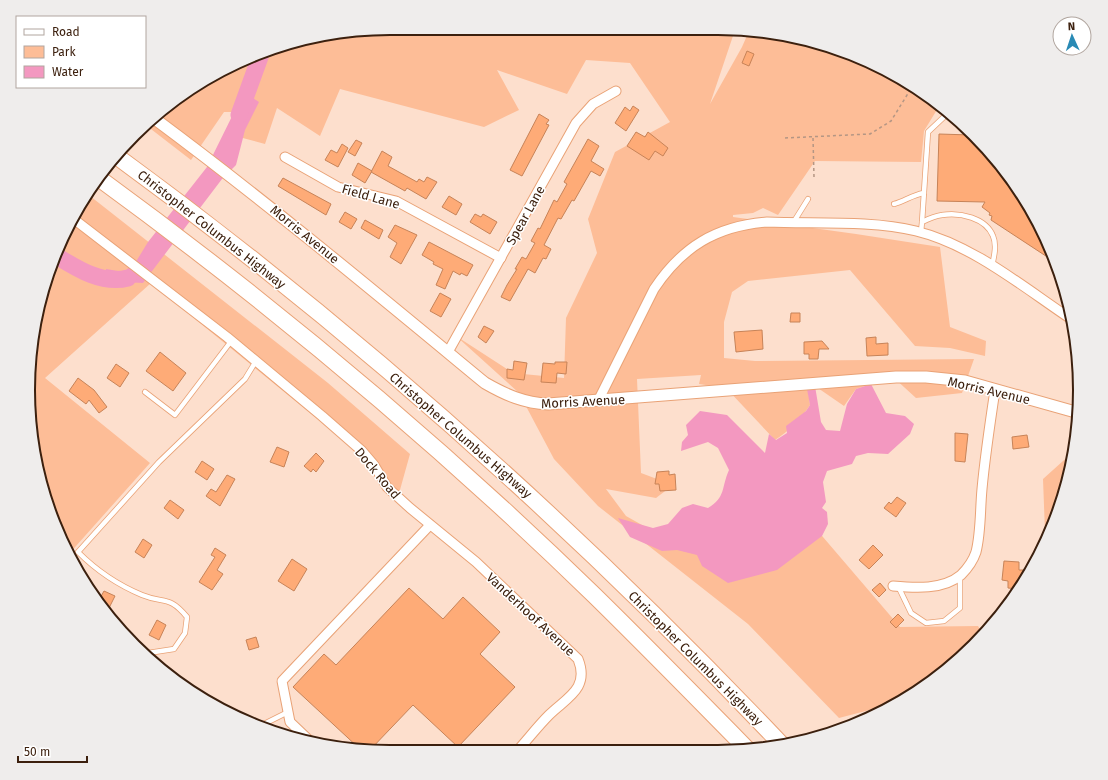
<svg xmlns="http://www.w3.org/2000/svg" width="1108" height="780" viewBox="0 0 1108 780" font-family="'Fira Sans',sans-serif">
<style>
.green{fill:#fdbd97}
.water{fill:#f398c0}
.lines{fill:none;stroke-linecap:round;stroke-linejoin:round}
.river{stroke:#f398c0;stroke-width:17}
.building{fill:#feab77;stroke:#c78358}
.service-casing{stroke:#e9a276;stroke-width:6}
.minor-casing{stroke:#e9a276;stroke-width:11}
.tertiary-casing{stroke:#e9a276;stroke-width:13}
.motorway-casing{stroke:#e9a276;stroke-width:18}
.path{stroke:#b49684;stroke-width:1.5;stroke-dasharray:3 3;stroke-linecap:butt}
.service{stroke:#fff;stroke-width:4.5}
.minor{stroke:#fff;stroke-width:9}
.tertiary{stroke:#fff;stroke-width:11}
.motorway{stroke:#fff;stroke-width:16}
.labels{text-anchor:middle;stroke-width:3;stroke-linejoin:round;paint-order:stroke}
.street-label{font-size:13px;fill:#3c200e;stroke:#fff}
.rim{fill:none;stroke:#3c200e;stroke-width:2}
</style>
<rect width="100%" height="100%" fill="#fddfcd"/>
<g class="green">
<path d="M390 28H718L735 30 710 104 742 47 749 31 789 35 899 77 938 108 924 131 921 162 815 161 778 215 763 208 753 213 733 215V217L856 234 940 247 950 327 986 341 985 356 950 348 915 346 850 270 748 281 732 292 724 322V358L755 361 974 359 962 393 916 398 893 377 856 389 844 406 815 386 808 389 810 405C801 419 789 431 775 440L726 388 699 384 701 375 637 379 641 473 673 485 656 498 606 489 626 516 658 534 811 523 900 627 978 626 983 634 957 662 896 703 839 718 748 624 598 506 554 459 519 393 456 336 513 373 564 378 566 318 597 253 588 219 615 152 670 122 630 63 586 60 567 94 497 70 519 110 484 127 340 89 320 136 277 108 265 144 239 137 246 112H224L191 160 147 126 189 89 296 40Z"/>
<polygon points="90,196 328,383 410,454 398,497 364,457 151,283 45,378 150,463 68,555 35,460 31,343 56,251"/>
<polygon points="1073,452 1068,483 1049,534 1045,532 1043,479"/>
</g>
<g class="water">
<polygon points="244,92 259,102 245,130 236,165 222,179 143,283 105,281 106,269 124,272 137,260 148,242 207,167"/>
<path d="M871 384 886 413 905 416 914 424 910 434 888 454 868 453 856 456 852 464 827 471 823 482 826 502 822 508 827 512 828 524 822 536 777 570 728 583 702 566 697 555 677 550 662 551 630 537 618 518 653 528 668 524 682 508 693 504 708 508C726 497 721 488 729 470L718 448 708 442 681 451 682 442 688 435 686 425 700 411 727 415 765 453 769 434 776 440 787 433 786 426 806 411 810 405 807 389 815 386 821 422 826 430 840 431 847 404 856 389Z"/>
</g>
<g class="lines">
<g class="river">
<polyline points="239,115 260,57"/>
<path d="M55 255C76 268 102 285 128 278"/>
</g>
</g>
<g class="building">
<polygon points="747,51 754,54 749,66 742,63"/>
<polygon points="633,106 639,110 626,131 615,123 625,107 630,111"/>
<polygon points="539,114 549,120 546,124 549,125 522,176 510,170"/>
<polygon points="636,132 645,137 648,132 668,148 663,156 655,151 649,160 627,146"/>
<polygon points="939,134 971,135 990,151 1031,209 1055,262 991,220 992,216 989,215 990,213 982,207 985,202 937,201"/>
<polygon points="588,139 599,146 591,161 604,169 600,176 591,171 574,201 572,200 561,219 558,218 544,245 551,249 546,259 543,258 535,273 528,269 510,301 501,297 507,285 517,269 515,269 522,257 526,259 535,243 531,241 538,228 540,229 554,200 557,202 567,184 564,182"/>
<polygon points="356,140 362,143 355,156 348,152"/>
<polygon points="342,144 348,148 338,167 325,160 331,150 337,153"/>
<polygon points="382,151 392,157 388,166 417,182 419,179 424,182 427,177 437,182 426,199 407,188 405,191 371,172"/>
<polygon points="358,163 372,171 365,183 352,175"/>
<polygon points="283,178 331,204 326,215 278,186"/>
<polygon points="449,196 462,204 456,215 442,207"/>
<polygon points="345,212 357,219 351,229 339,222"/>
<polygon points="475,214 481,217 483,214 497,222 490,234 470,222"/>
<polygon points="365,220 383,230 379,239 361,228"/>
<polygon points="395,225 417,235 401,264 390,257 397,243 388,237"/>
<polygon points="429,242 473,265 467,276 461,273 460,275 453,271 445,289 436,285 443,269 433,264 434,262 422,255"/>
<polygon points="440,293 451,299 441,317 430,311"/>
<polygon points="791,313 800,313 800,322 790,322"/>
<polygon points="484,326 494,331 486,343 478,337"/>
<polygon points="762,330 763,349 736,352 734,332"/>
<polygon points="876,337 876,344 888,343 888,355 867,356 866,338"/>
<polygon points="822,341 829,349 819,349 818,359 809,359 809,354 804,354 804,342"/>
<polygon points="160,352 186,373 173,391 146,371"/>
<polygon points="514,361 527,363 524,380 507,378 507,369 513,370"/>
<polygon points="555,362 567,362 566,374 557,373 556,383 541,382 543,363 555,364"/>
<polygon points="116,364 129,373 120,387 107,378"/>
<polygon points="78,378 94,390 107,407 99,413 89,400 86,404 69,391"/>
<polygon points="955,433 968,434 965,462 955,461"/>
<polygon points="1027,435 1029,447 1013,449 1012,437"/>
<polygon points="277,447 289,452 284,467 270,462"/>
<polygon points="316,453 324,461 316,472 313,469 311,472 304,466"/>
<polygon points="202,461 214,469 207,480 195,472"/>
<polygon points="669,471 669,475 675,474 676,490 660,491 659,484 655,484 657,472"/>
<polygon points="227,475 235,479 220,506 206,496 211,489 216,492"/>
<polygon points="897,497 906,503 896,517 884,508 889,502 891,504"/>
<polygon points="170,500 184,510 178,519 164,508"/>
<polygon points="143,539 152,545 144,558 135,552"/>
<polygon points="873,545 883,555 869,569 859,560"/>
<polygon points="215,548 226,555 217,570 223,574 212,590 199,582 215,557 211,555"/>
<polygon points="292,559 307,569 294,591 278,581"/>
<polygon points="1004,561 1019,562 1019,570 1023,570 1022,584 1018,589 1008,588 1008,581 1002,580"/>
<polygon points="880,583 886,590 879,597 872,590"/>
<polygon points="409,588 443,619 463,597 500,632 480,654 515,687 458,747 413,705 369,751 361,750 293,687 324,654 336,665"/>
<polygon points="104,591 115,596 107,612 99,600"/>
<polygon points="898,614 904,620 896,628 890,622"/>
<polygon points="157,620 166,625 159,640 149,635"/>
<polygon points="256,637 259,647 249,650 246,640"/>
</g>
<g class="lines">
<defs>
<g id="service">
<path d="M894 204C905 201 912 195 924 193"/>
<polyline points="922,222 928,132 946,115"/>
<polyline points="793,223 808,199"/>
<path d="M921 232 922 222C928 219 935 216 942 215 960 212 986 218 993 236 997 245 994 257 992 266"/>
<polyline points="145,392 175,415 232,340"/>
<polyline points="898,586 911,613 926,623 944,621 960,608 960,576"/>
<path d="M146 655 148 653 174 649 185 633 187 617C169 595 164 604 142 595 118 585 96 570 78 552L159 462 245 379 256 361"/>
<polyline points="260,726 288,712"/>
</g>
<g id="minor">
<polyline points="285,157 338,187 396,201 501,258"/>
<path d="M75 220 227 337 322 416 362 451 374 465 387 487 410 508 476 562 578 659C590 689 566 698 549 715 538 726 528 739 518 750"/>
<polyline points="448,352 576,123 593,104 616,91"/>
<path d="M598 401 654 289C682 247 716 226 767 222 814 224 871 220 916 231 973 245 1023 287 1071 319"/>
<path d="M893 586C915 588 943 590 961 575 967 569 973 561 976 552 981 532 980 510 982 489 985 456 990 423 995 390"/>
<polyline points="311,742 290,722 282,681 430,525"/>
</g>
<path id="tertiary" d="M155 119C268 203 376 293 485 383 506 395 524 403 548 404L896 377H926L965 381 1079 413"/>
<g id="motorway">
<path d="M115 155C355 330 577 529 781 744"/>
<path d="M100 179C274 306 440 445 594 595 646 646 696 697 747 749"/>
</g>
</defs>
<use href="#service" class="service-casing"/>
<use href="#minor" class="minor-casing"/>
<use href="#tertiary" class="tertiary-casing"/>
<use href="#motorway" class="motorway-casing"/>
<g class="path">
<polyline points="910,90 928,100"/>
<polyline points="785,138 870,134 891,121 912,87"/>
<polyline points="813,138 814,177"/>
</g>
<use href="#service" class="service"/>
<use href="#minor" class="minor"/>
<use href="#tertiary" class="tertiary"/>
<use href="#motorway" class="motorway"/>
</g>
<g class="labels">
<g class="street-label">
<text transform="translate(371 196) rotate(16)" y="5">Field Lane</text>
<text transform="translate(525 215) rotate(-61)" y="5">Spear Lane</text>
<text transform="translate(212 229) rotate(38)" y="5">Christopher Columbus Highway</text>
<text transform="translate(305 234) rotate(39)" y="5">Morris Avenue</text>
<text transform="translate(989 390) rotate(13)" y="5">Morris Avenue</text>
<text transform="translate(583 401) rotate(-3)" y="5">Morris Avenue</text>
<text transform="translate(461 435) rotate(41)" y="5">Christopher Columbus Highway</text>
<text transform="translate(378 473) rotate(50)" y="5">Dock Road</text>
<text transform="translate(531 614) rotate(43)" y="5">Vanderhoof Avenue</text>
<text transform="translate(696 658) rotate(45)" y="5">Christopher Columbus Highway</text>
</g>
</g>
<path d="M0 0H1108V780H0ZM390 35H718A355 355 0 0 1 1073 390V390A355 355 0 0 1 718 745H390A355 355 0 0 1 35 390V390A355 355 0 0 1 390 35Z" fill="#efedec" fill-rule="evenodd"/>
<path class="rim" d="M390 35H718A355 355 0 0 1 1073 390V390A355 355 0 0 1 718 745H390A355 355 0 0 1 35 390V390A355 355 0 0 1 390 35Z"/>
<rect x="16" y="16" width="130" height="72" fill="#ffffff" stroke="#b1a69f"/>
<rect x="24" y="29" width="20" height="6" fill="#ffffff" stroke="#b1a69f"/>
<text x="52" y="36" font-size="12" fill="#3c200e">Road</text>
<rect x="24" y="46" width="20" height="12" fill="#fdbd97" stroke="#b1a69f"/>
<text x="52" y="56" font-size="12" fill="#3c200e">Park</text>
<rect x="24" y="66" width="20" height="12" fill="#f398c0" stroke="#b1a69f"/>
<text x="52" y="76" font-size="12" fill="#3c200e">Water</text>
<g transform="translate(1072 36) rotate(357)"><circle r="19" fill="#ffffff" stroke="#b1a69f"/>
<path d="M0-3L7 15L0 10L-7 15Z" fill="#298ab5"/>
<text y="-6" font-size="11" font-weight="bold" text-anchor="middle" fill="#3c200e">N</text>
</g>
<path d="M18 756v6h69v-6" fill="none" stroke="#3c200e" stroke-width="2"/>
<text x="24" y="756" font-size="12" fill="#3c200e" stroke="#ffffff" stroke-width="3" paint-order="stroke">50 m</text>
</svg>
